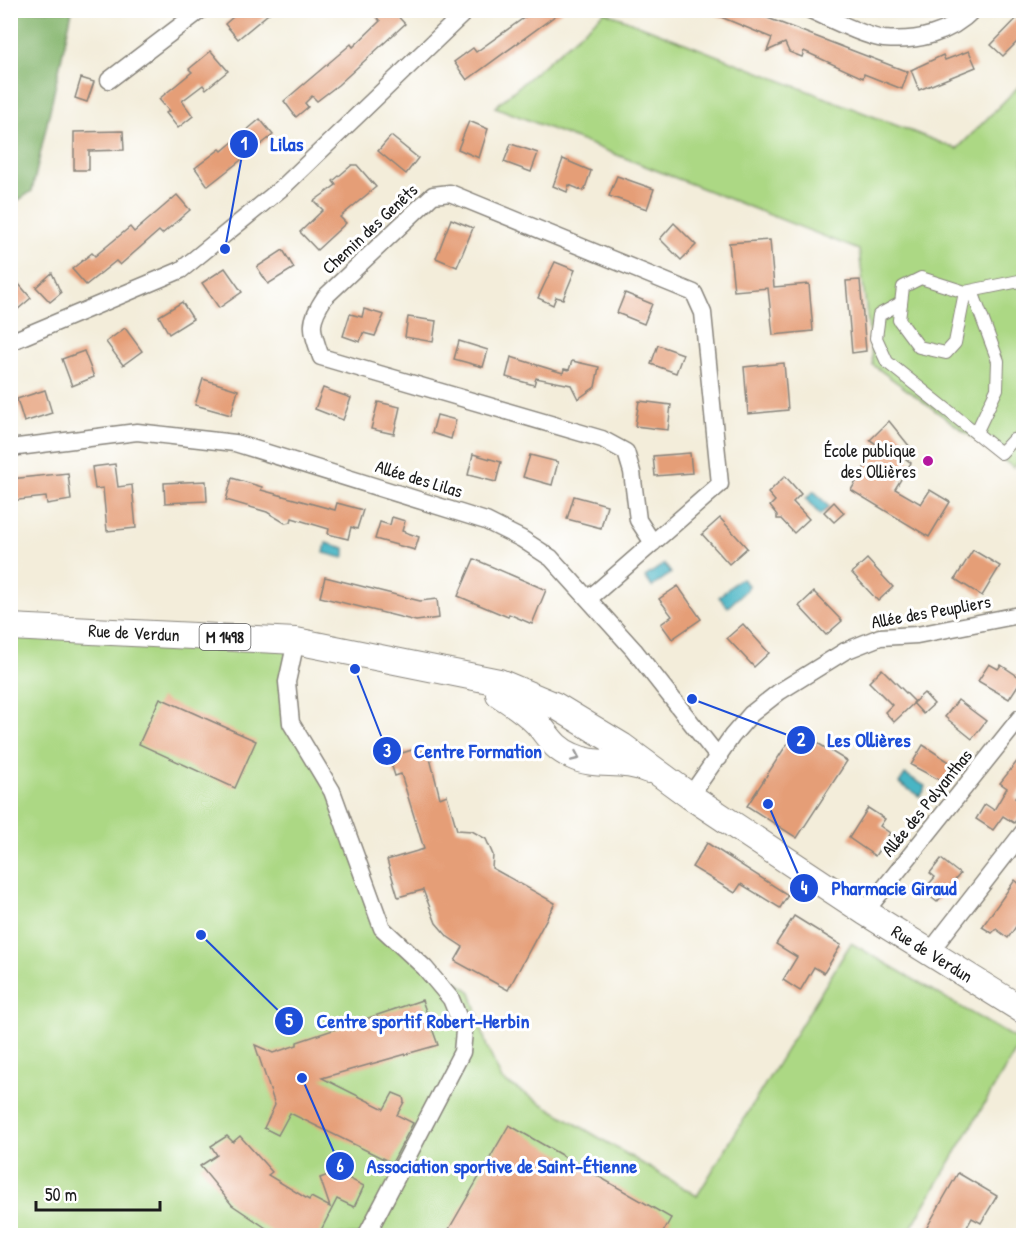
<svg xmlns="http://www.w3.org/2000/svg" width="1034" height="1246" viewBox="0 0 1034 1246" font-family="'Patrick Hand',sans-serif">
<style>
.green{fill:#acd884;stroke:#647a50;stroke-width:1.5}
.forest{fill:#89b872;stroke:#526a47;stroke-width:1.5}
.water{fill:#48b5c4;stroke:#326870;stroke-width:1.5}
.building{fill:#e59e77}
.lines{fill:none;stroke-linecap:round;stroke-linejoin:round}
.pedestrian-casing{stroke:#88847b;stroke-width:14}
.minor-casing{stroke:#88847b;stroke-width:19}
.primary-casing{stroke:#88847b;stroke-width:28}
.pedestrian{stroke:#fff;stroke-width:12}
.minor{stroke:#fff;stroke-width:16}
.primary{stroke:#fff;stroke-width:26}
.oneway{stroke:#999}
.poi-dot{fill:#b5179e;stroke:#fff;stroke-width:2}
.labels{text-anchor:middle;stroke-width:6;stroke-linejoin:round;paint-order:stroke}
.shield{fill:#fff;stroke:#606060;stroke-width:1.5}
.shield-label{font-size:16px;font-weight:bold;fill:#1c1c1c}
.street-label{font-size:18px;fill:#1c1c1c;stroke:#fff}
.poi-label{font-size:18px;fill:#1c1c1c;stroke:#fff;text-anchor:end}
.leader{fill:none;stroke:#1d4ed8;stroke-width:2}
.callout-dot{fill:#1d4ed8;stroke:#fff;stroke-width:2}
.mark-label{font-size:18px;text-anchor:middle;font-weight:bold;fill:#fff}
.callout-label{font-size:20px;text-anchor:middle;font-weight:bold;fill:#1d4ed8;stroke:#fff;stroke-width:6;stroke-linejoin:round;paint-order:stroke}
</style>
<rect width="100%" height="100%" fill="#fff"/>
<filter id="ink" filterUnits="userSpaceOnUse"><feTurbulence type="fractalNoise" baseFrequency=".0167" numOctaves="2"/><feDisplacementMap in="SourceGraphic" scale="12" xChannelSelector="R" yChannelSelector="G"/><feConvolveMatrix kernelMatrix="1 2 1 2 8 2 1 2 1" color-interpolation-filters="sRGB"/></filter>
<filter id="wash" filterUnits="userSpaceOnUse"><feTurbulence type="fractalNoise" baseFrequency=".008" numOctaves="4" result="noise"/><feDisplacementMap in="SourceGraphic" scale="24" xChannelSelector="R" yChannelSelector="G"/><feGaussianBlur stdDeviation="1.35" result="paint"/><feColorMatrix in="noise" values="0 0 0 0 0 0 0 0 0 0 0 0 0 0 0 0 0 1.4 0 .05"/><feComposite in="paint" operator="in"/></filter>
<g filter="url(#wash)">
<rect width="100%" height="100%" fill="#f3edda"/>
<g class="green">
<polygon points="605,12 957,149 1023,82 1024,452 1014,468 873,365 859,250 495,107"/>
<polygon points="11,627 296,641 291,723 332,791 382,928 471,992 487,1047 502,1080 697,1196 851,943 1021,1042 907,1235 11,1235"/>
</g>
<polygon class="forest" points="11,10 72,11 32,191 11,205"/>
<g class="water">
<polygon points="814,491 829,507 820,515 806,499"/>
<polygon points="326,543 345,548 345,555 343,558 324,553"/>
<polygon points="664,564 671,573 652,587 645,577"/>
<polygon points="742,579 748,585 747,589 728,607 719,597 738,580"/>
<polygon points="905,774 925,786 923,793 919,796 899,783"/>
</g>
<g id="blocks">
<g class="building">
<polygon points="241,10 273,10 238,39 225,24"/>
<polygon points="370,10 392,10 405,24 338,85 317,101 312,96 305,103 308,107 296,117 284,101 351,44 353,47 380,21"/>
<polygon points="521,10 563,10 467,80 454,62 473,48 476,52 525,17"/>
<polygon points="704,10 747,10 908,72 902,89 864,74 863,78 804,51 802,57 789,52 785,43 767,51 772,38"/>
<polygon points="1023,12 1023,36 1003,56 991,45"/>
<polygon points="211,51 228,71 206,89 203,85 182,101 193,116 178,128 166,113 169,111 159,99 192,72 189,69"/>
<polygon points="969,51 976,67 919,90 911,70 943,55 945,60"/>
<polygon points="81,78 94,82 87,102 75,98"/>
<polygon points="260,119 273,135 208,186 195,168 220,149 222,151"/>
<polygon points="469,121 488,129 479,158 458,149"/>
<polygon points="123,131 124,150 89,151 89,170 74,170 74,132"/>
<polygon points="391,136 418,158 406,174 378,151"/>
<polygon points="511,144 538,153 531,172 504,162"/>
<polygon points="563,159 591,171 584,191 569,185 567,192 553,186"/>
<polygon points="352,165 357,165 376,187 340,217 346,223 317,250 300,232 323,210 314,201 336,185 333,181"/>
<polygon points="617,176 654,189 647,209 609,196"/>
<polygon points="177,195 190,210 162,234 159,231 120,265 116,261 86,285 72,269 92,253 95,256 130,227 134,232"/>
<polygon points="451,219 473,228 457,267 436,258"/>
<polygon points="674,223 696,245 681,260 660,239"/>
<polygon points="770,240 774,287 809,284 813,331 773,335 768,288 734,291 729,243"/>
<polygon points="283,250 294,268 268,284 257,267"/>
<polygon points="555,262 575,270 563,299 556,297 553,305 538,298"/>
<polygon points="225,268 242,292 219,308 202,283"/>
<polygon points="52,273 61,293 50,302 36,287"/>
<polygon points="10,274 31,298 10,316"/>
<polygon points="860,280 866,351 852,353 846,281"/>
<polygon points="625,293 652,304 644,324 617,313"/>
<polygon points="182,302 193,319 169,334 159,316"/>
<polygon points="364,309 384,315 375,336 363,333 360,342 343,336 350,314 362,317"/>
<polygon points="408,317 436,321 433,342 405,337"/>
<polygon points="125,328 142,351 123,365 106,342"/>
<polygon points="459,341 488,350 483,367 454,359"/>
<polygon points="658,345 683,354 676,373 651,364"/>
<polygon points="84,351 94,377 72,386 62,359"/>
<polygon points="511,357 563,373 564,369 569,370 572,361 599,367 595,387 578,399 571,385 536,378 534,385 506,377"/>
<polygon points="784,363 788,410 748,414 744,367"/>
<polygon points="203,379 238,390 231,415 195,405"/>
<polygon points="323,388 351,398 343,420 315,409"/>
<polygon points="45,390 52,413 24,422 17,399"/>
<polygon points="639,401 671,405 668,430 635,426"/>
<polygon points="378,402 400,407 394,434 371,429"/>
<polygon points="437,415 456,420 451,439 432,433"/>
<polygon points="889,421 910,447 906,459 911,463 895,489 921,504 930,490 950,502 929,537 851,490 878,445 870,440"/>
<polygon points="690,453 692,473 655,476 653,456"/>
<polygon points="473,454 501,462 496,482 468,475"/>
<polygon points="530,455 558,462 552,485 523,477"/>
<polygon points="115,464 118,487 132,485 136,528 107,531 103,488 95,489 92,467"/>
<polygon points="68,473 71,500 47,504 46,497 10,501 10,479"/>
<polygon points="785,476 801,494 793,502 809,519 794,533 781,519 777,519 777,515 770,506 775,501 768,493"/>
<polygon points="232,478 262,487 261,490 335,510 337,503 363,510 357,529 351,527 348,539 328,534 329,529 292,518 291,522 285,523 267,512 226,500"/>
<polygon points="206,481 207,501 165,503 164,483"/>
<polygon points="574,496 607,505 601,528 567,519"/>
<polygon points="834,502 844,513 834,522 824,512"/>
<polygon points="392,517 405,521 402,531 419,537 415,550 375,539 380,522 390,525"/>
<polygon points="720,518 747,548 729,564 702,534"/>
<polygon points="973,550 1000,566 982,596 955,579"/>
<polygon points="474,559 546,590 532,624 509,614 508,617 458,596"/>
<polygon points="867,559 893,587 878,601 852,573"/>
<polygon points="325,577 420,601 437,599 439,618 416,621 320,597"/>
<polygon points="678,586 701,619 672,639 661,624 672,616 659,599"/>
<polygon points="814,592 842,621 826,635 799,606"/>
<polygon points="743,624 769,653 754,667 727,638"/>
<polygon points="989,664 998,669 1001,665 1022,679 1009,699 978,681"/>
<polygon points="882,669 915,702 894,722 885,712 892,705 869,682"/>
<polygon points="924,693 934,704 923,714 913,703"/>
<polygon points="160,698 256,741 235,788 139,744"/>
<polygon points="958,700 986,721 972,739 945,717"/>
<polygon points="796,730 847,761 797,838 747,806"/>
<polygon points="923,745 954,765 943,782 911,765"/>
<polygon points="412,750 414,754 428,750 440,798 447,795 457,830 472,831 486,839 493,855 492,868 555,903 508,990 455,961 463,947 448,937 436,923 423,890 398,897 387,860 424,849 401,774 395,776 389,757"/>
<polygon points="1023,754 1023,788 1015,798 1023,804 1023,811 1014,823 1003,816 993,830 976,819 985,804 994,810 1007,788 1000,783"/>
<polygon points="868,808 885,819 880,826 890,833 875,856 849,838"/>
<polygon points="707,843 788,895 780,908 741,884 735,893 692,867"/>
<polygon points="941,859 960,874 937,902 923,891 935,877 930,873"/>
<polygon points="1015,880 1023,887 1023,930 1017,925 1008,938 996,929 992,933 982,927"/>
<polygon points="794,916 841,945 824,973 814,967 800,991 783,980 797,957 776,944"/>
<polygon points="422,1000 438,1045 322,1078 384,1109 393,1093 403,1097 404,1102 397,1115 413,1123 392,1163 290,1113 278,1135 264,1128 275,1105 255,1045 273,1053 297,1045 297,1042"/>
<polygon points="509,1125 671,1218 661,1236 445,1236"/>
<polygon points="227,1136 233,1142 240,1136 272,1172 268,1175 309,1200 311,1197 330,1207 320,1178 336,1172 364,1186 354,1207 337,1199 318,1236 278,1236 232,1205 200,1166 217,1155 211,1146"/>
<polygon points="958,1173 997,1196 981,1223 972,1218 962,1236 922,1236"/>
</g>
</g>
</g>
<g filter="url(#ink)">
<use href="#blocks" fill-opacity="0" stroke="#88847b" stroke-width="1.5"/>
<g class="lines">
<defs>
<g id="pedestrian">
<polyline points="972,291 998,361 997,389 976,433"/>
<polyline points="965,292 955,343 946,353 919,347 899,320 903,287 921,278 965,292 1024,280"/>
<polyline points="901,303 879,315 876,338 887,362 1001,453 1013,440 1024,437"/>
</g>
<g id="minor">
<path d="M810 10C831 19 863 36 884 39 916 42 950 34 973 10"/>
<polyline points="109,80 201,10"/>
<polyline points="10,342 181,270 283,187 467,10"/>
<polyline points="10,448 137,432 235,443 486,521 522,539 551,558 634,650 719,758"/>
<path d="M589 598 599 590 720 484 703 313 694 293 450 193 433 195 325 297C308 322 311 329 321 357L602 439 626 452 632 472 638 520 653 543"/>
<polyline points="296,641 287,682 291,723 332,791 382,928 425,968 451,999 464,1031 462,1052 366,1236"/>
<polyline points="690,796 732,736 751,714 779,692 845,651 880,637 917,635 1024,614"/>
<polyline points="865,912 1020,718"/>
<polyline points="929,953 1024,831"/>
</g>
<g id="primary">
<polyline points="10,627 296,641 499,682 556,706 622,746 690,796 865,912 1024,1011"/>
<path d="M499 694C512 703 524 710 536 722 549 736 552 747 572 756 596 768 623 758 648 770"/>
</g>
</defs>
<use href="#pedestrian" class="pedestrian-casing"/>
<use href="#minor" class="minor-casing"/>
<use href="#primary" class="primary-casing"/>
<use href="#pedestrian" class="pedestrian"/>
<use href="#minor" class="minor"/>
<use href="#primary" class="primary"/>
</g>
<defs><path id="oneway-chevron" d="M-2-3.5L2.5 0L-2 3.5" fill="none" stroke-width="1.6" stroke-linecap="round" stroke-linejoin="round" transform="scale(1.5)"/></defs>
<use class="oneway" href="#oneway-chevron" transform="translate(576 757) rotate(24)"/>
</g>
<circle class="poi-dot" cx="928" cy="461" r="6"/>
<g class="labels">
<rect class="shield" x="199.5" y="624" width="51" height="26" rx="4.5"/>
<g class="shield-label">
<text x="225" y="643">M 1498</text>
</g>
<g class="street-label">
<text transform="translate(370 229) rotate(-43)" y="6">Chemin des Genêts</text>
<text transform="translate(419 479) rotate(17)" y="6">Allée des Lilas</text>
<text transform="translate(931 612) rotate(-10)" y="6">Allée des Peupliers</text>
<text transform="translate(134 633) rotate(3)" y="6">Rue de Verdun</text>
<text transform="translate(927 803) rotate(-51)" y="6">Allée des Polyanthas</text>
<text transform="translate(932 954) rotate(32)" y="6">Rue de Verdun</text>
</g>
<g class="poi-label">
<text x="916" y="457">École publique<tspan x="916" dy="21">des Ollières</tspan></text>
</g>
</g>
<path class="leader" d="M225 249L244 144M692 699L801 740M355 669L387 751M768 804L804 888M201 935L289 1021M302 1078L340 1166"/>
<g class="callout-dot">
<circle cx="225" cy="249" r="6"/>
<circle cx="692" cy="699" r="6"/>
<circle cx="355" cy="669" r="6"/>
<circle cx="768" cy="804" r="6"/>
<circle cx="201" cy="935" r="6"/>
<circle cx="302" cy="1078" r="6"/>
<circle cx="244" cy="144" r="15"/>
<circle cx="801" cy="740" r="15"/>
<circle cx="387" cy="751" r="15"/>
<circle cx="804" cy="888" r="15"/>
<circle cx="289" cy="1021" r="15"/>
<circle cx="340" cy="1166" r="15"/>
</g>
<g class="mark-label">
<text x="244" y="150">1</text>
<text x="801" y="746">2</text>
<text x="387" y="757">3</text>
<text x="804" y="894">4</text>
<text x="289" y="1027">5</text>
<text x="340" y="1172">6</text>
</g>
<g class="callout-label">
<text x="287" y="151">Lilas</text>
<text x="869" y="747">Les Ollières</text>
<text x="478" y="758">Centre Formation</text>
<text x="894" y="895">Pharmacie Giraud</text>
<text x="423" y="1028">Centre sportif Robert-Herbin</text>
<text x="502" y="1173">Association sportive de Saint-Étienne</text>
</g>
<rect width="1034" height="1246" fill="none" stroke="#fff" stroke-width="36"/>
<path d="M36 1201v9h124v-9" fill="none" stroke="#1c1c1c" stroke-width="3"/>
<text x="45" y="1201" font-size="18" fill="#1c1c1c" stroke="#ffffff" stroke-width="4.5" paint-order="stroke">50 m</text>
</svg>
